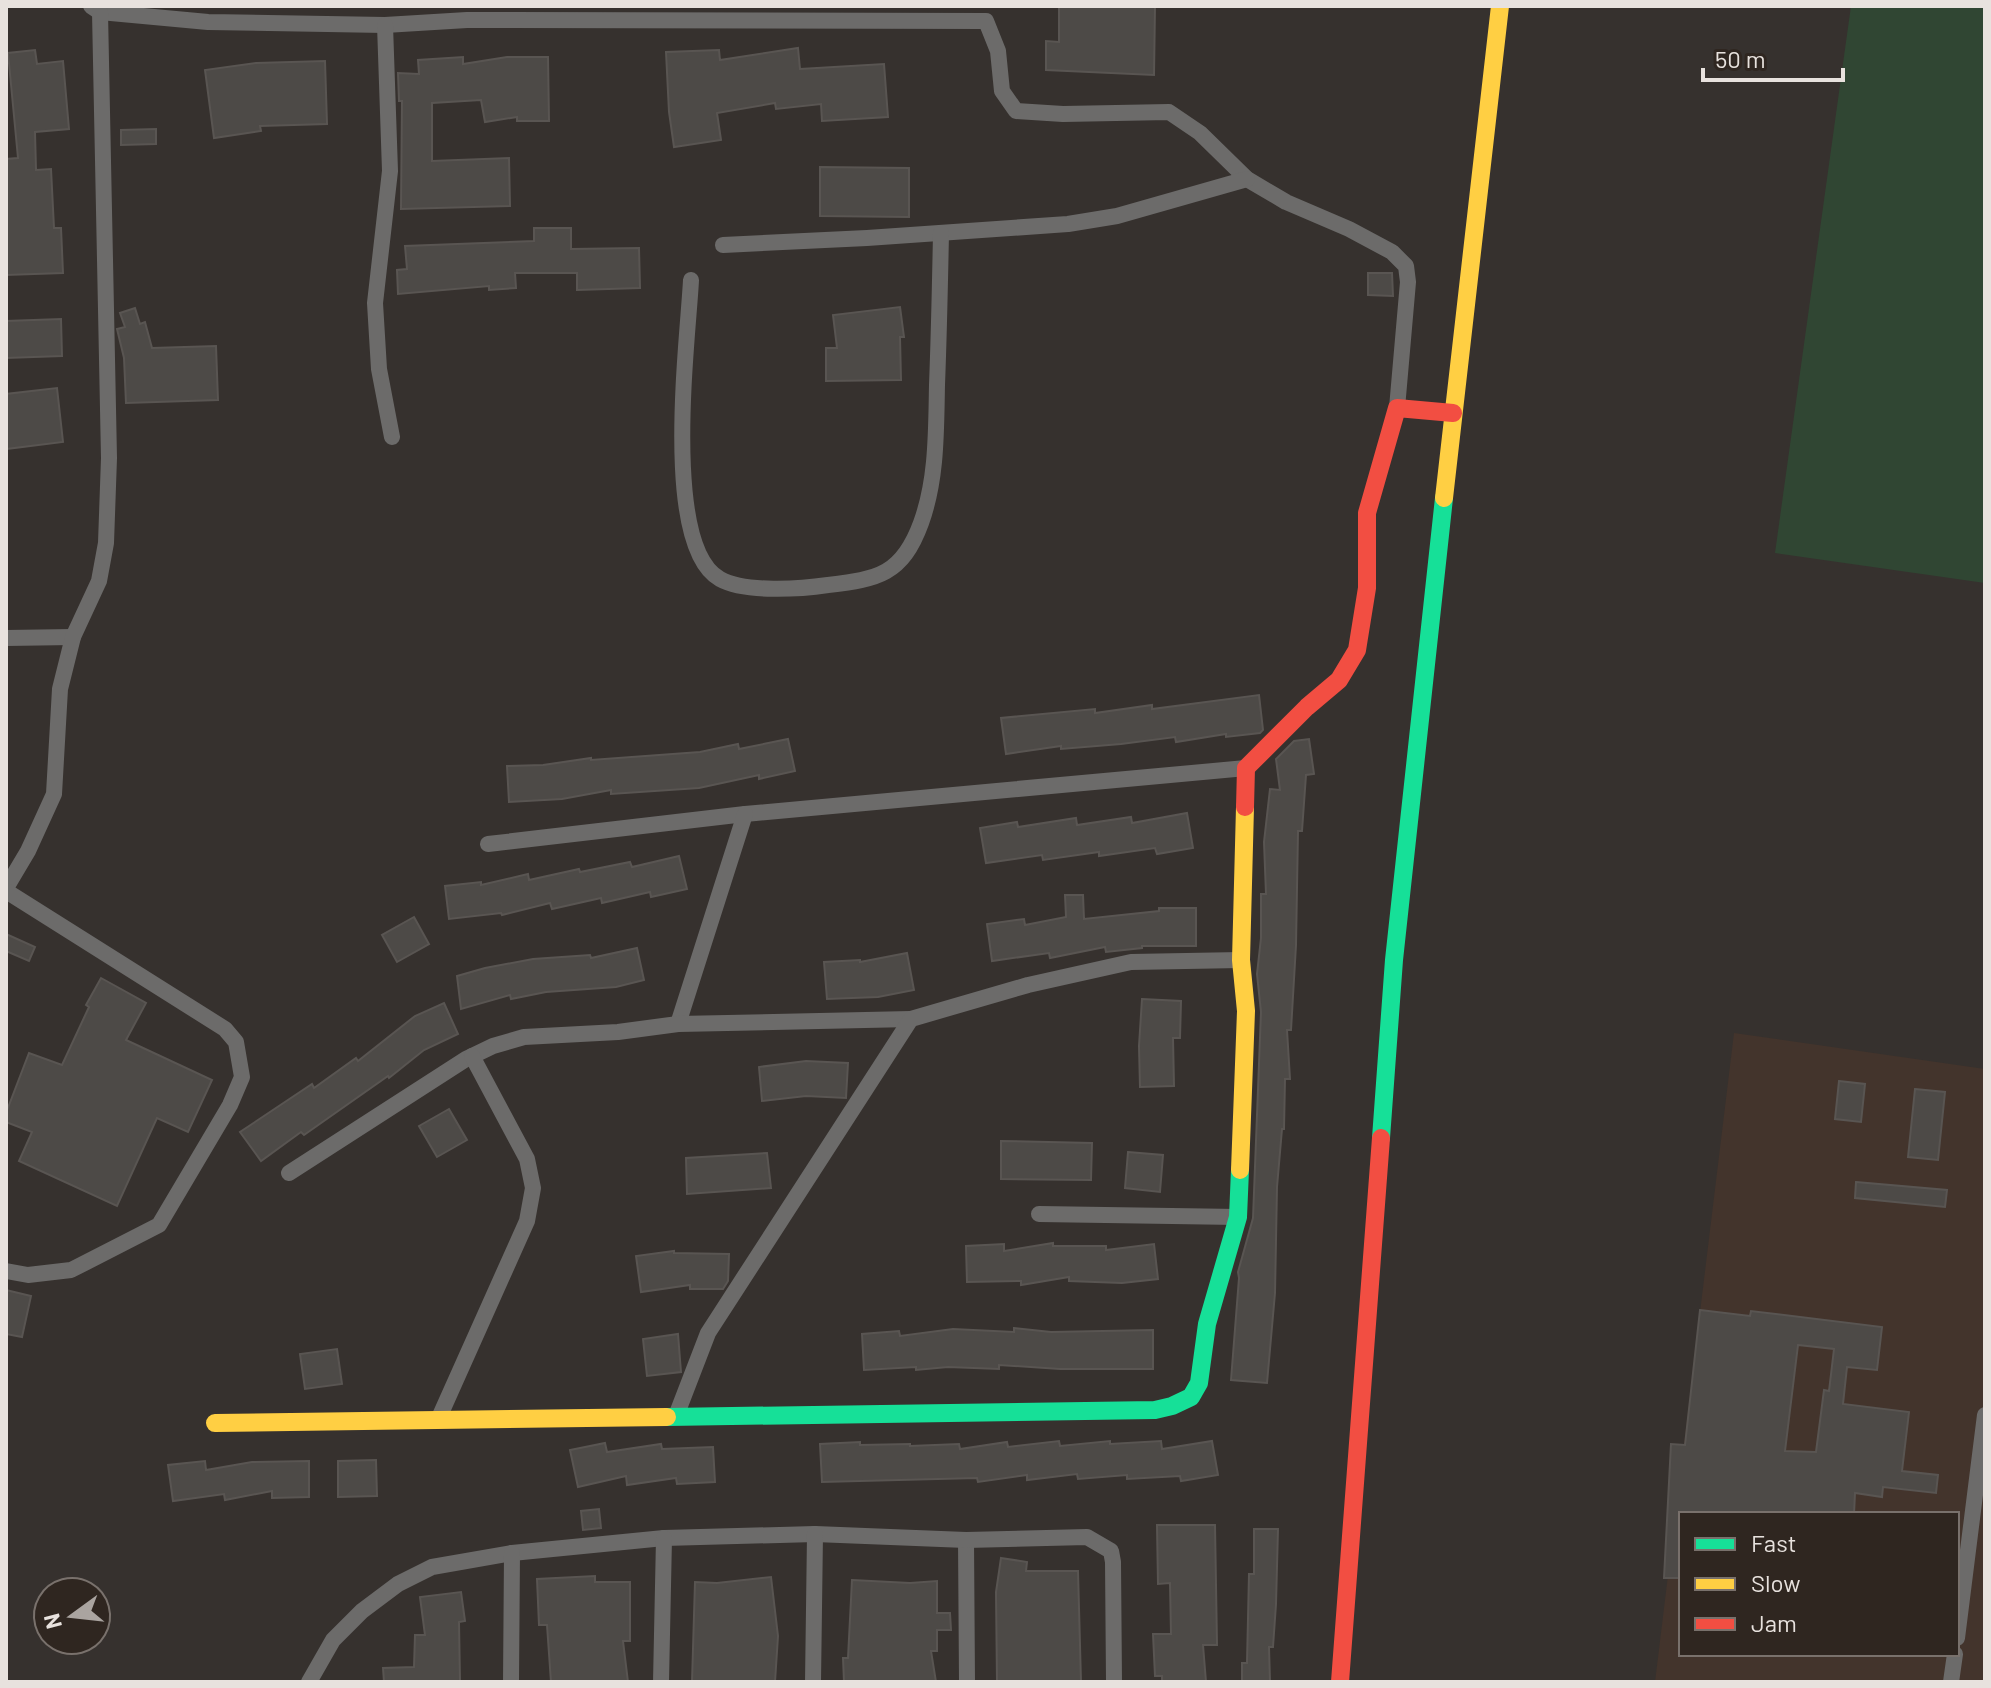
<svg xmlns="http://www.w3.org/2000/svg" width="1991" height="1688" viewBox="0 0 1991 1688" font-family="Barlow,sans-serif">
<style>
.built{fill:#43342c;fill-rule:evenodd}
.green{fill:#304633}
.building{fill:#4d4a47;stroke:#595552;stroke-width:2;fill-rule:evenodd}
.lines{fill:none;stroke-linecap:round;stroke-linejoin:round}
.street{stroke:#6c6b6a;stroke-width:16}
.fast{stroke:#16e098;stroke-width:18}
.slow{stroke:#ffcf43;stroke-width:18}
.jam{stroke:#f24e42;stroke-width:18}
</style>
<rect width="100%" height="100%" fill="#36312e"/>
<path class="built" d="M1734 1033 1985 1069V1682H1655ZM1681 1514H1957V1654H1681Z"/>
<polygon class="green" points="1851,6 1985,6 1985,583 1775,553"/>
<g class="building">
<polygon points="1059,6 1155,6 1154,75 1046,70 1046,41 1059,42"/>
<polygon points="798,48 800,69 884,64 888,117 822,121 821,104 776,109 775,103 717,113 721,140 674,147 669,112 666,52 719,50 720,60"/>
<polygon points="35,50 37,64 63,61 69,129 35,132 36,170 51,169 54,228 61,228 63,273 6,275 6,159 18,158 8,53"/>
<polygon points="463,57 463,64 507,57 548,57 549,121 517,121 517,117 485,122 481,100 432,103 432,161 509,158 510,206 401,209 402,101 399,101 398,73 419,74 418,60"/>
<polygon points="325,61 327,124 260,126 261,131 214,138 205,70 256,63"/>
<polygon points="156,129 156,144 121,145 121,130"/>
<polygon points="820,167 909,168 909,217 820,216"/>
<polygon points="534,228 571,228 571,249 639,248 640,288 577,290 577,273 515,273 516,288 489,290 489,286 398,294 397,270 407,269 405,246 534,241"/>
<polygon points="1368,273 1392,273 1393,296 1368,295"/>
<polygon points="900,307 904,337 900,337 901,380 826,381 826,348 837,348 833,315"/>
<polygon points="135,308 140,324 145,322 152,348 216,346 218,400 126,403 124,358 117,329 125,327 120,313"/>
<polygon points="61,319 62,356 6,358 6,321"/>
<polygon points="57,388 63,442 6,449 6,394"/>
<polygon points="1259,695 1263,730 1260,733 1226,737 1226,734 1176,742 1175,737 1121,744 1061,749 1061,746 1006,754 1001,718 1095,709 1095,713 1152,705 1152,709"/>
<polygon points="788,739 795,771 759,779 759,775 699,788 611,794 611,790 562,799 509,802 507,766 543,765 591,758 591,760 700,752 738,744 739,749"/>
<polygon points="1309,739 1314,774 1306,775 1302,831 1298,831 1296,945 1291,1030 1287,1030 1290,1079 1285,1079 1284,1129 1282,1129 1277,1187 1275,1293 1267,1383 1231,1380 1239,1278 1238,1272 1253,1218 1261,1012 1257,974 1261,938 1261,894 1266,894 1264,842 1270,789 1280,790 1276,759 1294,741"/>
<polygon points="1187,813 1193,848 1157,854 1155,848 1099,856 1099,852 1043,860 1042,855 986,863 980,828 1017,822 1018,827 1076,818 1077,825 1131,817 1132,823"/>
<polygon points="679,856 687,889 651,897 650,892 602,903 601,898 552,909 550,903 502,915 501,913 449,919 445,886 481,882 481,885 528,874 529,880 579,869 580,872 630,862 632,867"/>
<polygon points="1065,895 1083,895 1084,919 1159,911 1159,908 1196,908 1196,946 1142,946 1142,948 1106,952 1105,947 1050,958 1049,953 992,961 987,924 1024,919 1025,925 1066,917"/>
<polygon points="414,917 429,944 397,962 382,935"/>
<polygon points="6,934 35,947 29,961 6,951"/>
<polygon points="637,948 644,980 616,987 546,992 511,999 510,995 461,1009 457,976 485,968 533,959 590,955 591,958"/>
<polygon points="907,953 914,990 878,997 827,999 824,962 860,960 860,962"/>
<polygon points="101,978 146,1003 126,1040 212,1080 188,1132 157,1118 117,1206 19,1161 32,1132 6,1122 6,1113 29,1053 62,1065 89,1007 86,1005"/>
<polygon points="1142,999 1181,1001 1180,1038 1173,1038 1174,1086 1140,1087 1139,1046"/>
<polygon points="444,1003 458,1034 424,1050 389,1078 388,1076 304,1135 301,1132 261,1161 240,1132 312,1084 314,1088 356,1058 358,1061 415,1016"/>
<polygon points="806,1061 848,1063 846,1098 806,1096 762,1101 759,1067"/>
<polygon points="1839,1081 1865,1084 1861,1122 1835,1119"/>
<polygon points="1915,1089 1945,1092 1938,1160 1908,1157"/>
<polygon points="449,1109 467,1140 437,1157 419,1126"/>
<polygon points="1001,1141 1092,1143 1091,1180 1001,1179"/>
<polygon points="1128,1152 1163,1155 1160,1192 1125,1188"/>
<polygon points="767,1153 771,1188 687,1194 686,1158"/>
<polygon points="1856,1182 1947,1190 1945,1207 1855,1198"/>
<polygon points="1053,1243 1053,1246 1106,1246 1106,1250 1154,1244 1158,1279 1122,1283 1069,1281 1069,1277 1021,1285 1021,1281 967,1282 966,1246 1004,1244 1004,1251"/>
<polygon points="674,1251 674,1253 729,1254 728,1281 723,1289 690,1289 690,1285 641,1292 636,1256"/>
<polygon points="6,1290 31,1296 22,1337 6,1334"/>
<path d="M1700 1310 1750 1316 1751 1311 1882 1327 1877 1370 1847 1367 1843 1404 1909 1412 1902 1471 1938 1475 1936 1493 1883 1487 1882 1497 1855 1493 1854 1514H1681V1578H1664L1671 1444 1685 1445ZM1798 1345 1834 1349 1829 1391 1824 1390 1816 1452 1785 1451Z"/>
<polygon points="1014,1328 1051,1332 1153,1330 1153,1369 1060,1369 999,1365 999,1369 948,1367 916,1370 916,1367 864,1370 862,1334 899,1331 900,1336 953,1329 1014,1332"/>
<polygon points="678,1334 681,1372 647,1376 643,1339"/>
<polygon points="337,1349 342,1384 305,1389 300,1354"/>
<polygon points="1059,1441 1060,1446 1110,1441 1110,1444 1161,1441 1162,1449 1212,1441 1218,1475 1181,1481 1180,1476 1127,1479 1127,1475 1078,1479 1077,1474 1027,1480 1027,1475 978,1482 977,1478 822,1482 820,1444 860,1442 860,1445 910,1444 910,1446 959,1444 960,1449 1007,1442 1008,1447"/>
<polygon points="605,1443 607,1452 661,1444 662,1449 713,1447 715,1482 677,1484 676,1478 627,1485 626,1476 578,1487 570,1450"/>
<polygon points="376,1460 377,1496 338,1497 338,1461"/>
<polygon points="205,1461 206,1470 252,1462 309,1461 309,1497 272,1498 272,1491 225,1500 224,1494 173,1501 168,1465"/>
<polygon points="599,1509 601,1528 583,1530 581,1511"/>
<polygon points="1157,1525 1215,1525 1217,1645 1203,1645 1206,1682 1162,1682 1162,1676 1155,1676 1153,1634 1171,1634 1170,1583 1158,1584"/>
<polygon points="1254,1529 1278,1529 1276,1604 1273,1647 1269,1647 1270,1682 1242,1682 1242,1663 1247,1663 1249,1574 1254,1574"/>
<polygon points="1001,1558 1027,1562 1026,1571 1078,1571 1081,1682 997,1682 996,1592"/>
<polygon points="595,1576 595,1582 630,1582 630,1641 623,1641 628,1682 551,1682 547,1625 539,1625 537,1579"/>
<polygon points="771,1577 778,1636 775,1682 692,1682 695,1582 717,1583"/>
<polygon points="852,1580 910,1583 937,1581 937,1613 950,1613 951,1630 937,1630 937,1651 931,1651 936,1682 844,1682 843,1658 848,1658"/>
<polygon points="461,1592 465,1621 459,1622 460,1682 384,1682 383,1668 414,1667 415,1635 425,1635 420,1597"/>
</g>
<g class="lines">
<g class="street">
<polyline points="91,6 100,12 208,22 385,25 467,20 986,21 998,51 1002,91 1016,111 1063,114 1169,112 1200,133 1247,179 1286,202 1349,229 1392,252 1406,266 1408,282 1397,408"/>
<polyline points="385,25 390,171 375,303 379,369 392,437"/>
<polyline points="723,245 867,238 1068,224 1117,216 1247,179"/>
<path d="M691 280C688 340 661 546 720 579 745 593 801 589 828 585 878 579 902 575 921 523 937 479 936 431 937 385 939 334 940 284 941 233"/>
<polyline points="6,638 73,637"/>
<polyline points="488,844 745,814 1246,768"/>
<polyline points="6,888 28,851 54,794 60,689 73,637 99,581 106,543 109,458 100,12"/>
<polyline points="6,891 225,1029 236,1042 242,1077 230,1105 159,1225 71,1270 28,1275 6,1271"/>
<polyline points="678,1024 745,814"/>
<polyline points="289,1173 466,1059 493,1046 524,1037 618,1032 678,1024 911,1019"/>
<polyline points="1039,1214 1238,1217"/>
<polyline points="676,1416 708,1333 911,1019 1028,985 1131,962 1241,960"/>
<polyline points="438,1420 527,1221 533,1188 527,1159 472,1056"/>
<polyline points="966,1540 967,1682"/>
<polyline points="1957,1638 1985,1415"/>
<polyline points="309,1682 333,1640 362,1611 398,1584 432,1567 512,1553 664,1538 815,1534 966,1540 1087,1537 1111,1551 1113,1562 1114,1682"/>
<polyline points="511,1682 512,1553"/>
<polyline points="661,1682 664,1538"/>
<polyline points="813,1682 815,1534"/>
<polyline points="1951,1682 1955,1654"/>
</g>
<g class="fast">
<polyline points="1381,1138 1394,960 1444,498"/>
<polyline points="667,1417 1155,1410 1172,1406 1191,1397 1199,1383 1207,1324 1238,1217 1240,1170"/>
</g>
<g class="slow">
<polyline points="1444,498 1500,6"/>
<polyline points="1240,1170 1246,1011 1241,960 1245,807"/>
<polyline points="215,1423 667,1417"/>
</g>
<g class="jam">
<polyline points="1245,807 1246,768 1307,707 1339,680 1357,650 1367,588 1367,513 1397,408 1453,413"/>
<polyline points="1340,1682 1381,1138"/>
</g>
</g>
<rect width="1991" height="1688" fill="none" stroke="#e8e2de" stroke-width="16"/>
<rect x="1679" y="1512" width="280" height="144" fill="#2f2620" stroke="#79716c" stroke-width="2"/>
<rect x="1695" y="1538" width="40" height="12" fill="#16e098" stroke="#79716c" stroke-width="2"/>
<text x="1751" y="1552" font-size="24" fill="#e8e2de">Fast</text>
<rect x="1695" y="1578" width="40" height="12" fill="#ffcf43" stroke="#79716c" stroke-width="2"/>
<text x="1751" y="1592" font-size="24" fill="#e8e2de">Slow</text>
<rect x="1695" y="1618" width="40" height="12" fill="#f24e42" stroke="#79716c" stroke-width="2"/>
<text x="1751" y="1632" font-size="24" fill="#e8e2de">Jam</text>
<g transform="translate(72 1616) rotate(255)"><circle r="38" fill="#2f2620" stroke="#79716c" stroke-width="2"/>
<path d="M0-6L14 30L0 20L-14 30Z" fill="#aaa4a0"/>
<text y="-12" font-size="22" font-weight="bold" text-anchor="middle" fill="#e8e2de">N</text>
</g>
<path d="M1703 68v12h140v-12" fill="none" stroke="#e8e2de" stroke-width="4"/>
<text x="1715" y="68" font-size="24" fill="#e8e2de" stroke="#2f2620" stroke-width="6" paint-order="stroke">50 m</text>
</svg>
